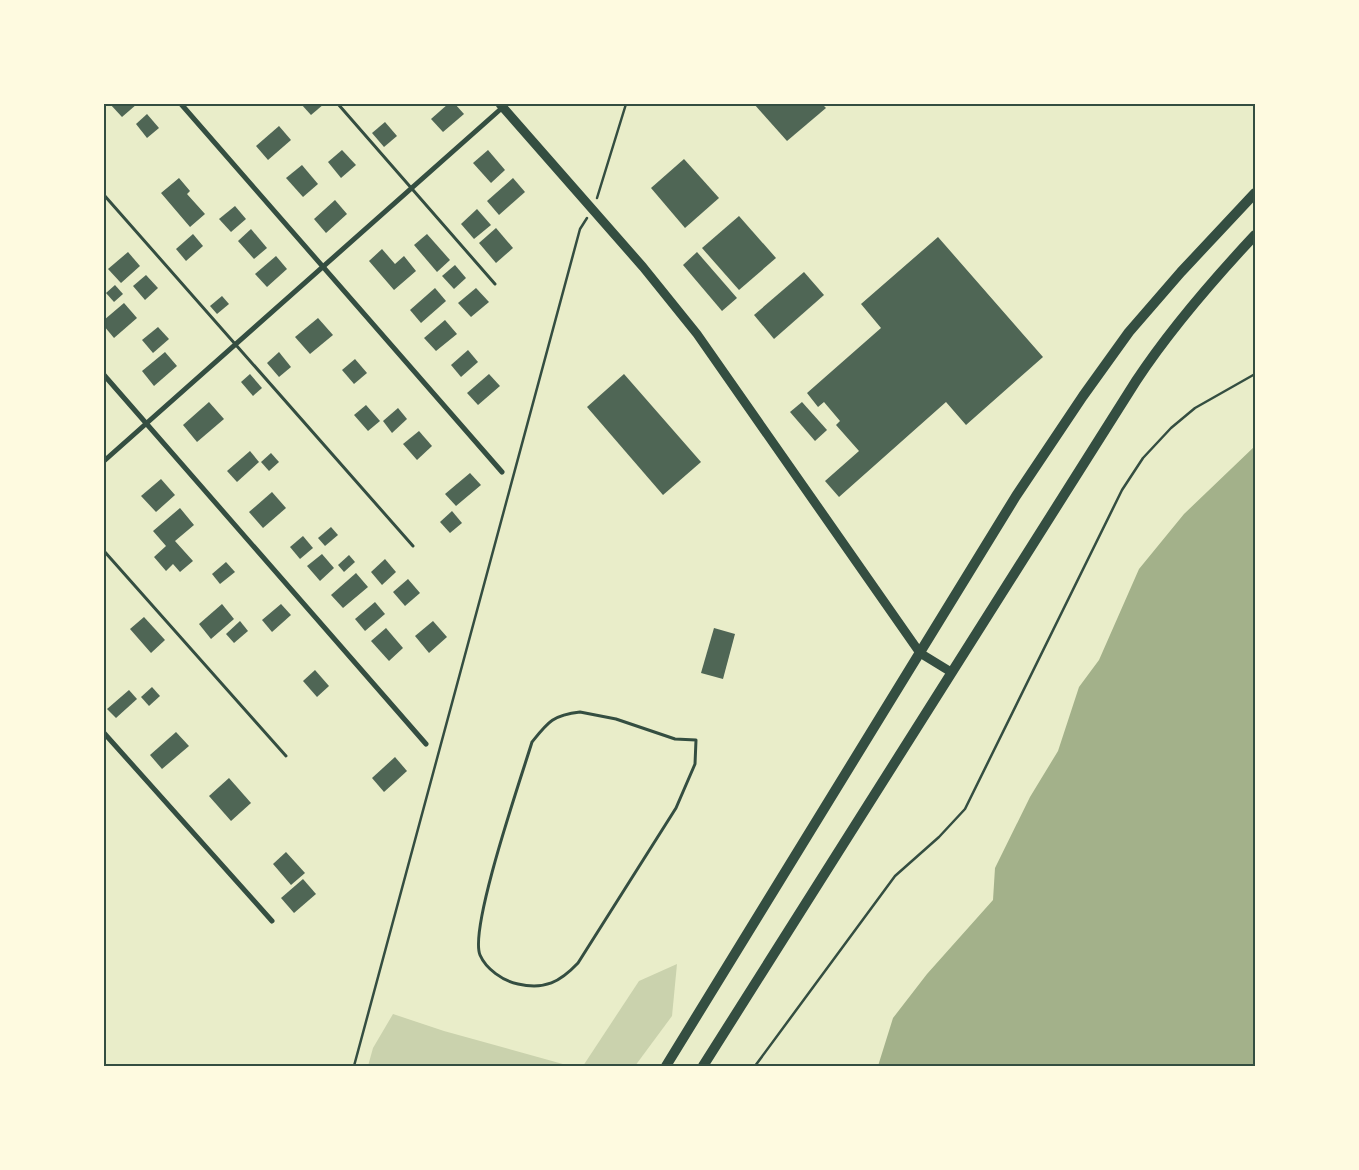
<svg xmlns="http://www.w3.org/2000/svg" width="1359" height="1170" viewBox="0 0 1359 1170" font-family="'Archivo Narrow',sans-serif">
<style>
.green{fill:#cad2ad}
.water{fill:#a3b18a}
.building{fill:#4f6655}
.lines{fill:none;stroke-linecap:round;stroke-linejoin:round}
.path{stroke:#344e41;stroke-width:2.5}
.service{stroke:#344e41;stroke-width:3}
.minor{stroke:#344e41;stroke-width:5}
.secondary{stroke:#344e41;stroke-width:9}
.trunk{stroke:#344e41;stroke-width:10}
.neatline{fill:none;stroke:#344e41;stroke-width:2}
</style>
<rect width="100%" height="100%" fill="#e9edc9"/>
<g class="green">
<polygon points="677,964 672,1016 635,1066 583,1066 639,981"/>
<polygon points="393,1014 444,1031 570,1066 368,1066 373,1048"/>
</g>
<polygon class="water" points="1255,446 1255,1066 878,1066 893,1018 927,974 993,900 995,868 1030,797 1058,751 1079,687 1099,660 1139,569 1184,514"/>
<g class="building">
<polygon points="110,104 137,104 122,117"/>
<polygon points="301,104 324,104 311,115"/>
<polygon points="448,104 455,104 464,114 443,132 431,119"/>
<polygon points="754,104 822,104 826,108 787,141"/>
<polygon points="147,114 159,128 147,138 136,124"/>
<polygon points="385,122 397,136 384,147 372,133"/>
<polygon points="279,126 291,140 268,160 256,146"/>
<polygon points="342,150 356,165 341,178 328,162"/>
<polygon points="488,150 505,170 491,183 473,163"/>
<polygon points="684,159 719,198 685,228 651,188"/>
<polygon points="302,165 318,184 303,197 286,178"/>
<polygon points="179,178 190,191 187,194 205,214 190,227 161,193"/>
<polygon points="513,178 525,192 499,215 487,201"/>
<polygon points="335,200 347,214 326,233 314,219"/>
<polygon points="235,206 246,219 231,232 219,219"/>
<polygon points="477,209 491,225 474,239 461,224"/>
<polygon points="739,216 776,258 739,290 702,248"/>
<polygon points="496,228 513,248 496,263 479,243"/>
<polygon points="251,229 267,248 254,259 238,241"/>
<polygon points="193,234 203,246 186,261 176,249"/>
<polygon points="427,234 450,260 437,272 414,245"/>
<polygon points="938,237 1043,357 966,425 946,402 839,497 825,481 859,451 836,425 840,421 824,402 818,407 807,393 881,328 861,304"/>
<polygon points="382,249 395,264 404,256 416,271 394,290 369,261"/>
<polygon points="128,252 140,266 121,283 108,269"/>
<polygon points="697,252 737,298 722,311 683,265"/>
<polygon points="276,256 287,269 267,287 255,274"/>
<polygon points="455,265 466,278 454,289 442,276"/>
<polygon points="804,272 824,295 774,339 754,315"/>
<polygon points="146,275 158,288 145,300 133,286"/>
<polygon points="115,285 123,294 114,302 106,293"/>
<polygon points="435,288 446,301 421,323 410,310"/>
<polygon points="476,288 489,302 471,317 458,303"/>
<polygon points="222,296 229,304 217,314 210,306"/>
<polygon points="124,303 137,318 114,338 104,326 104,320"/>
<polygon points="318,318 333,335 310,354 295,337"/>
<polygon points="445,320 457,334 436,351 424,338"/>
<polygon points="158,327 169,339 153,353 142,340"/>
<polygon points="468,350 478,362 461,377 451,365"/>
<polygon points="165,352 177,366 154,386 142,371"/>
<polygon points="279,352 291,367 279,377 267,363"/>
<polygon points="355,359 367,373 354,384 342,370"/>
<polygon points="250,374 262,388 253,396 241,382"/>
<polygon points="489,374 500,386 478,405 467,393"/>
<polygon points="624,374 701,462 663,495 587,407"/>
<polygon points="209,402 224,419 197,442 183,425"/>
<polygon points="802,402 827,430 815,441 790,412"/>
<polygon points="366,405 380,421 368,431 354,415"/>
<polygon points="398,408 407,419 392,433 383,421"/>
<polygon points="419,431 432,446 417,460 403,444"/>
<polygon points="250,451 259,462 237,482 227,471"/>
<polygon points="271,453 279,462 269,471 261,462"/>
<polygon points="470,473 481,485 456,506 445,494"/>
<polygon points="161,479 175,495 156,512 141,496"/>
<polygon points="272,492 286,508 263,528 249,512"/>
<polygon points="180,508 194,525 175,541 193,561 180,572 173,564 166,571 154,557 166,546 153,531"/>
<polygon points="452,511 462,523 450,533 440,522"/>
<polygon points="331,527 338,535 325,546 318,538"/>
<polygon points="303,536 313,548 300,559 290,547"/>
<polygon points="322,554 334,568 320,581 307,566"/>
<polygon points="349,555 355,562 344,572 338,565"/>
<polygon points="385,559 396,572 382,585 371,572"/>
<polygon points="226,562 235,572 220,584 212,574"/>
<polygon points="356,573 368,587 343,608 331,595"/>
<polygon points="408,579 420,593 405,606 393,592"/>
<polygon points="375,602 385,614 365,631 355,619"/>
<polygon points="222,604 234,619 211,639 199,624"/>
<polygon points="281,604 291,615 272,632 262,620"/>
<polygon points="144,617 165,640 151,653 130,629"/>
<polygon points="240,621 248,631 234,643 226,634"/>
<polygon points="433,621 447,637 429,653 415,636"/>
<polygon points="386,628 403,648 389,661 371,641"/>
<polygon points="714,628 735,634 723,679 701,673"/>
<polygon points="315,670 329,686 317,697 303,681"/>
<polygon points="152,687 160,696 149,706 141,697"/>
<polygon points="129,690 137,699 116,718 107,709"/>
<polygon points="176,732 189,746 162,769 150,755"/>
<polygon points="395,757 407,771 384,792 372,778"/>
<polygon points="229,778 251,803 231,821 209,796"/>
<polygon points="286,852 305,873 291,885 273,864"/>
<polygon points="303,879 316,894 294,913 281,898"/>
</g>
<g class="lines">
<g class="path">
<polyline points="597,198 626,104"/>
<polyline points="354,1066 580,229 587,218"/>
<polyline points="755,1066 895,876 939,837 965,809 1122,490 1143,458 1171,428 1195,408 1255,374"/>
</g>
<g class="service">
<polyline points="338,104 495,284"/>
<polyline points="104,195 413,546"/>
<polyline points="104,551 286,756"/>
<path d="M580 712 616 719 675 739 696 740 695 764 676 808 578 963C560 982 545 990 518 984 503 981 486 969 480 955 469 928 521 778 532 742 548 722 553 715 580 712Z"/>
</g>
<g class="minor">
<polyline points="181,104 502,472"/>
<polyline points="104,375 426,744"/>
<polyline points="104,461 503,107"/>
<polyline points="104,733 272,921"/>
</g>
<polyline class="secondary" points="500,104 643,267 697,334 920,653 951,672"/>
<g class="trunk">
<polyline points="666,1066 1016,496 1083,396 1129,332 1181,272 1255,193"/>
<path d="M703 1066 1136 381C1171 328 1212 281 1255 235"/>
</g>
</g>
<rect width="1359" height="1170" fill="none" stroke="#fefae0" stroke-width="210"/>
<rect x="105" y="105" width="1149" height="960" class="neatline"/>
</svg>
